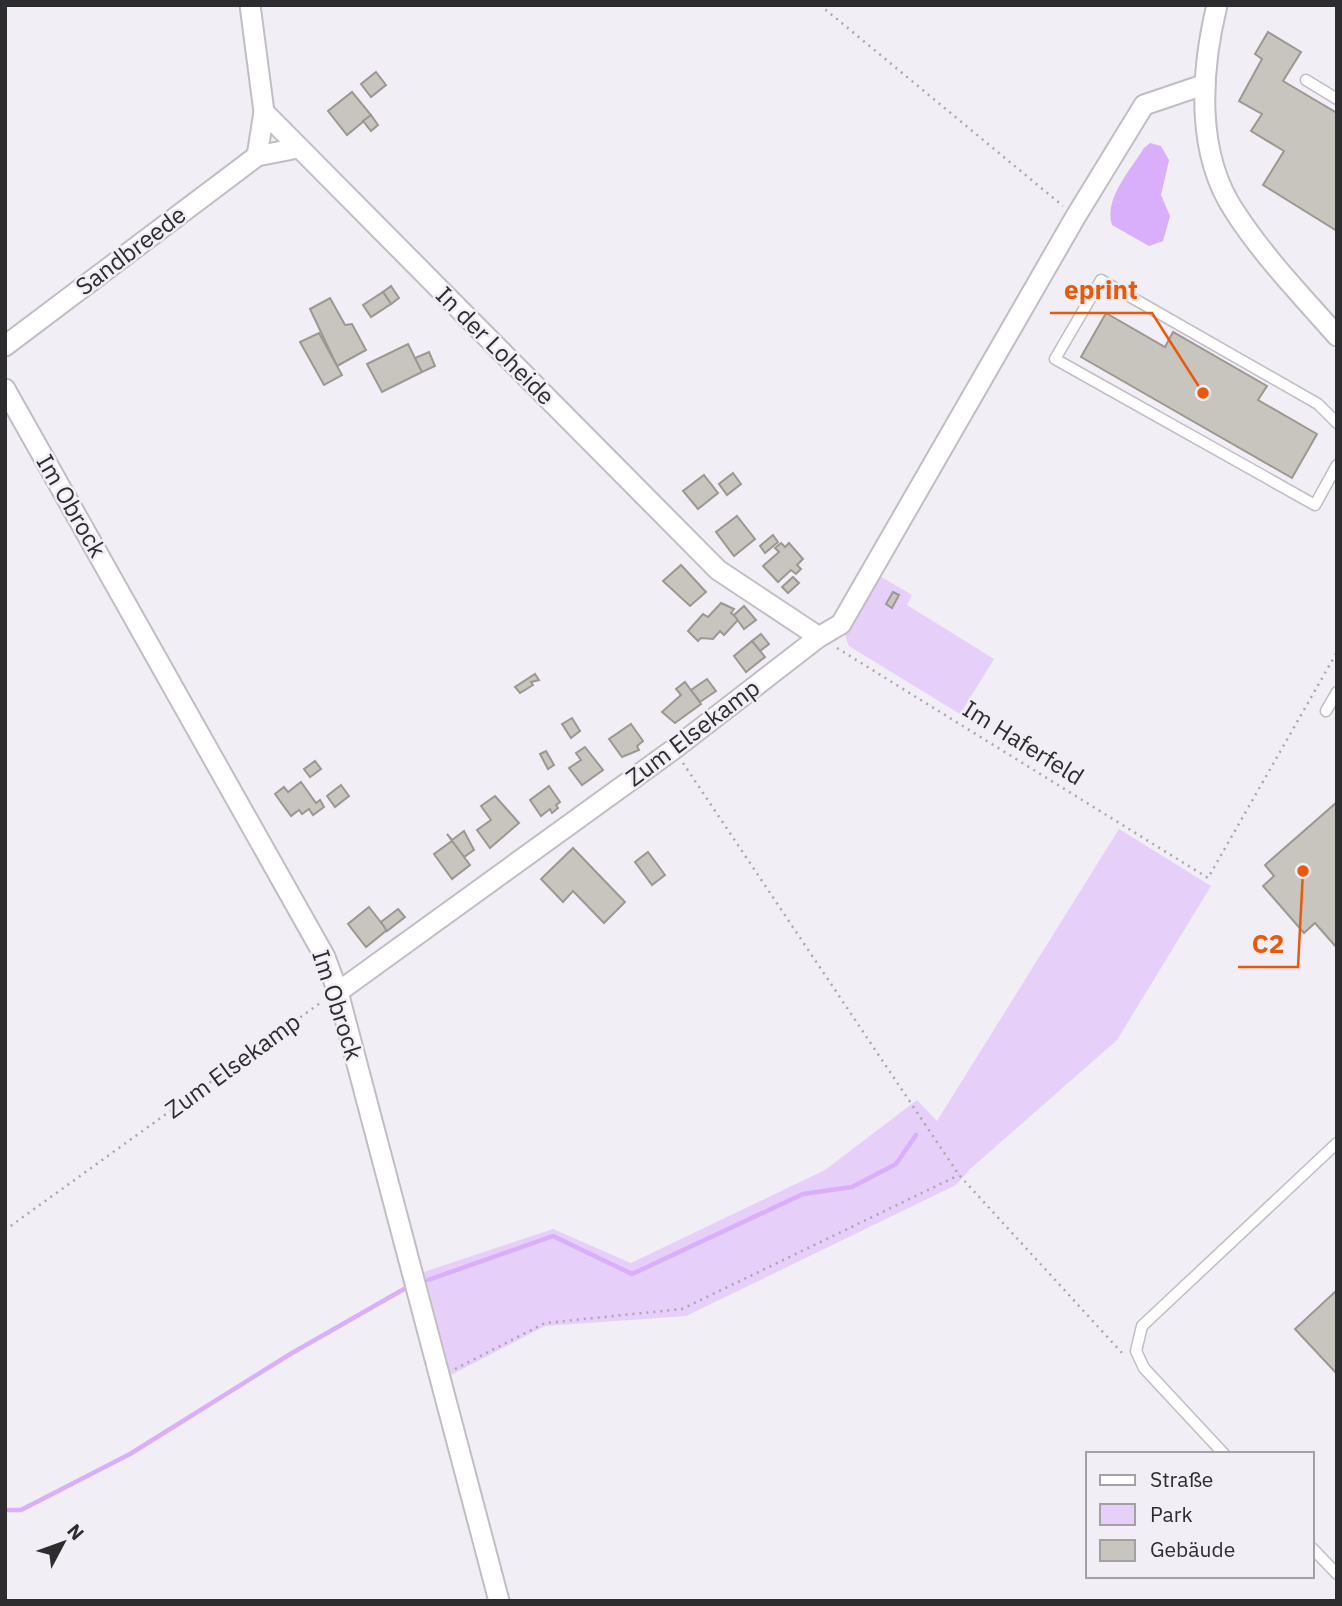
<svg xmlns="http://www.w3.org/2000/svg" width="1342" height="1606" viewBox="0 0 1342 1606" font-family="'IBM Plex Sans',sans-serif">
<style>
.green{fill:#e6cff9}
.water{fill:#d9aefa}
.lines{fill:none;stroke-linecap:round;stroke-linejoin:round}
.stream{stroke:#d9aefa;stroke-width:4.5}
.building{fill:#c8c4be;stroke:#9c9791;stroke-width:2}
.service-casing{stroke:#c1bdc4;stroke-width:13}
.minor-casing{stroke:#c1bdc4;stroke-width:23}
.path{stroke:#aaa7ac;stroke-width:2.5;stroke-dasharray:2 5;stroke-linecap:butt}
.service{stroke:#fff;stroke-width:10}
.minor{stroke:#fff;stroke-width:19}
.labels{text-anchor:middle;stroke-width:5;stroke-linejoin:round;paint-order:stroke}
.street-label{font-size:24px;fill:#2d2c2f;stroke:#f2eef5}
.leader{fill:none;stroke:#e8590c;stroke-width:2.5}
.callout-dot{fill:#e8590c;stroke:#f2eef5;stroke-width:2.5}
.callout-label{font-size:26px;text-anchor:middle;font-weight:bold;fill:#e8590c;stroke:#f2eef5;stroke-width:5;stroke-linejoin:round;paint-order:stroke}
</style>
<rect width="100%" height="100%" fill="#f2eef5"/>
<g class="green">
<polygon points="878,575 912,595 907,605 994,659 960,714 849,646 845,635"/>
<polygon points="1119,829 1211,886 1117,1040 970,1169 956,1185 686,1316 545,1326 451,1375 424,1272 553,1229 631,1263 825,1170 917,1100 937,1121"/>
</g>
<path class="water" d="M1150 143 1161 146 1169 160 1161 195 1170 216 1163 241 1149 246 1112 225C1104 198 1130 171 1144 148Z"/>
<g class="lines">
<g class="stream">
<polyline points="428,1280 553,1236 632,1274 803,1194 852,1187 896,1164 916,1135"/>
<polyline points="5,1510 21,1510 130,1454 292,1353 404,1289"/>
</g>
</g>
<g class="building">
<polygon points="1268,32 1301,52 1283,81 1337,113 1337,231 1263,185 1284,151 1251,131 1262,114 1239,101 1262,59 1255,54"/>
<polygon points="376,72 386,85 371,97 361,84"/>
<polygon points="352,92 371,115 347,135 328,111"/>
<polygon points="371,115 378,125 371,131 363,121"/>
<polygon points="391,286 399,298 391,304 383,292"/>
<polygon points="383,292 391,304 371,317 363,305"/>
<polygon points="330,298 345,325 352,324 366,350 337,366 310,309"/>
<polygon points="1106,313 1165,347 1173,332 1267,386 1258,400 1317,434 1292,478 1081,357"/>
<polygon points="319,333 342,375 324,385 300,342"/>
<polygon points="408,344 422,372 382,392 367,364"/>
<polygon points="429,352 435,366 422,372 415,358"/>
<polygon points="733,473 741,484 727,495 719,484"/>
<polygon points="704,475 718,493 698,509 683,491"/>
<polygon points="737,516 755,539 734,556 716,532"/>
<polygon points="773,535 778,542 765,553 760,546"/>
<polygon points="781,543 785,547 789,543 803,559 797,565 801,569 796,574 791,570 778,582 763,566 779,552 775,548"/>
<polygon points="681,565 706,592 690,606 663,581"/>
<polygon points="793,577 799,583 788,593 782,587"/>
<polygon points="893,592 899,595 892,608 886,604"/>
<polygon points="721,603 734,609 731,613 739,619 724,635 720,631 713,639 701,638 698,641 688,631 703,614 708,617"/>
<polygon points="744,606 756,620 744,629 734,615"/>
<polygon points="761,634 769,644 760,651 752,641"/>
<polygon points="752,641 765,657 746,672 734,656"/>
<polygon points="535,674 539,680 531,682 533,685 520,693 515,687"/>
<polygon points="707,679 716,691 700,702 691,690"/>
<polygon points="685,682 701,704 675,723 662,712 681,695 676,689"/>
<polygon points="572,718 580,731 571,738 562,724"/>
<polygon points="631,724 643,741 637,746 639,750 622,757 609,739"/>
<polygon points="585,747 603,770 582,785 569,768 581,760 576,753"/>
<polygon points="546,751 554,765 548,769 540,754"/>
<polygon points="315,761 321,769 310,777 304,769"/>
<polygon points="301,782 316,803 320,800 324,807 313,815 309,809 302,814 299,810 291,816 275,794 284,787 288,792"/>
<polygon points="341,785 349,796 335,807 327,796"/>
<polygon points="549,786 560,802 556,805 558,808 552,813 550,809 541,816 530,800"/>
<polygon points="495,796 519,823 490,848 477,830 491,820 481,806"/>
<polygon points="1337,802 1337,948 1315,923 1304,933 1263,886 1274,876 1265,865"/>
<polygon points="464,831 474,850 464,857 447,834 452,840"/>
<polygon points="452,841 470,865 452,879 434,854"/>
<polygon points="573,848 625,902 604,923 573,891 563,902 541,879"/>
<polygon points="648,852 665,875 652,885 635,862"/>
<polygon points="369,907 387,930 366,947 348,924"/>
<polygon points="398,909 405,917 387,931 381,922"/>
<polygon points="1337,1290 1337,1374 1295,1329"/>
</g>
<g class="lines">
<defs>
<g id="service">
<polyline points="1306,80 1337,99"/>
<polyline points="1337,423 1318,404 1101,280 1055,359 1315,505 1337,465"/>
<polyline points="1326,711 1337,692"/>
<polyline points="1224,1454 1144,1368 1136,1351 1142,1326 1337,1143"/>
<polyline points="1312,1548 1337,1574"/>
</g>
<g id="minor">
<polyline points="250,5 264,112 257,156"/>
<path d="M1217 5C1201 71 1195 153 1235 212 1264 257 1302 296 1337 336"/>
<polyline points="264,112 718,570 819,637"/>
<polyline points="5,346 257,156 298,148"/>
<polyline points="5,389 325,957 338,992 499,1601"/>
<polyline points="338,992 674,749 819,637 841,624 1076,216 1144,105 1203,85"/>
</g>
</defs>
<use href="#service" class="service-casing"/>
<use href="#minor" class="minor-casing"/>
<g class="path">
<polyline points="820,5 1063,206"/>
<polyline points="837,648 1208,878 1337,652"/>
<polyline points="683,763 959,1175 1123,1354"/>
<polyline points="5,1230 323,1001"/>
<polyline points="455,1369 545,1323 682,1309 959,1175"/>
</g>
<use href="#service" class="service"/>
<use href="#minor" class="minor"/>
</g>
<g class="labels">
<g class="street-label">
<text transform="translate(131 251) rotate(-37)" y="8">Sandbreede</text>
<text transform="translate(495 346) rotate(45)" y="8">In der Loheide</text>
<text transform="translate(71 506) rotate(60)" y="8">Im Obrock</text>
<text transform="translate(693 733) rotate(-37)" y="8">Zum Elsekamp</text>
<text transform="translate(1023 743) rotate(32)" y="8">Im Haferfeld</text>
<text transform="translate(337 1005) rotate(72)" y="8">Im Obrock</text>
<text transform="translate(233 1066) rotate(-36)" y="8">Zum Elsekamp</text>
</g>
</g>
<path class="leader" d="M1203 393L1152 313H1050M1303 871L1298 967H1238"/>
<g class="callout-dot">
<circle cx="1203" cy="393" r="7"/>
<circle cx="1303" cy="871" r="7"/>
</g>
<g class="callout-label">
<text x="1101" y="299">eprint</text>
<text x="1268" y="953">C2</text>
</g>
<rect width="1342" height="1606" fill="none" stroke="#2d2c2f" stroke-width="14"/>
<rect x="1086" y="1452" width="228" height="126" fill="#f2eef5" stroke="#a3a0a6" stroke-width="2"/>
<rect x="1100" y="1475" width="35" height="10" fill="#ffffff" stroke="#a3a0a6" stroke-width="2"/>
<text x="1150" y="1487" font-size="21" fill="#2d2c2f">Straße</text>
<rect x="1100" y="1504" width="35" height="21" fill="#e6cff9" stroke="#a3a0a6" stroke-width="2"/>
<text x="1150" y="1522" font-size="21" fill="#2d2c2f">Park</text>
<rect x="1100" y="1540" width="35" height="21" fill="#c8c4be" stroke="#a3a0a6" stroke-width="2"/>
<text x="1150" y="1557" font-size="21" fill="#2d2c2f">Gebäude</text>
<g transform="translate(63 1543) rotate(49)" stroke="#f2eef5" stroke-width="5" paint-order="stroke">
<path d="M0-5L12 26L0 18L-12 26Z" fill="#2d2c2f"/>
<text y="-10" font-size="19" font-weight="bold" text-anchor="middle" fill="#2d2c2f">N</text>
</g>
</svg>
